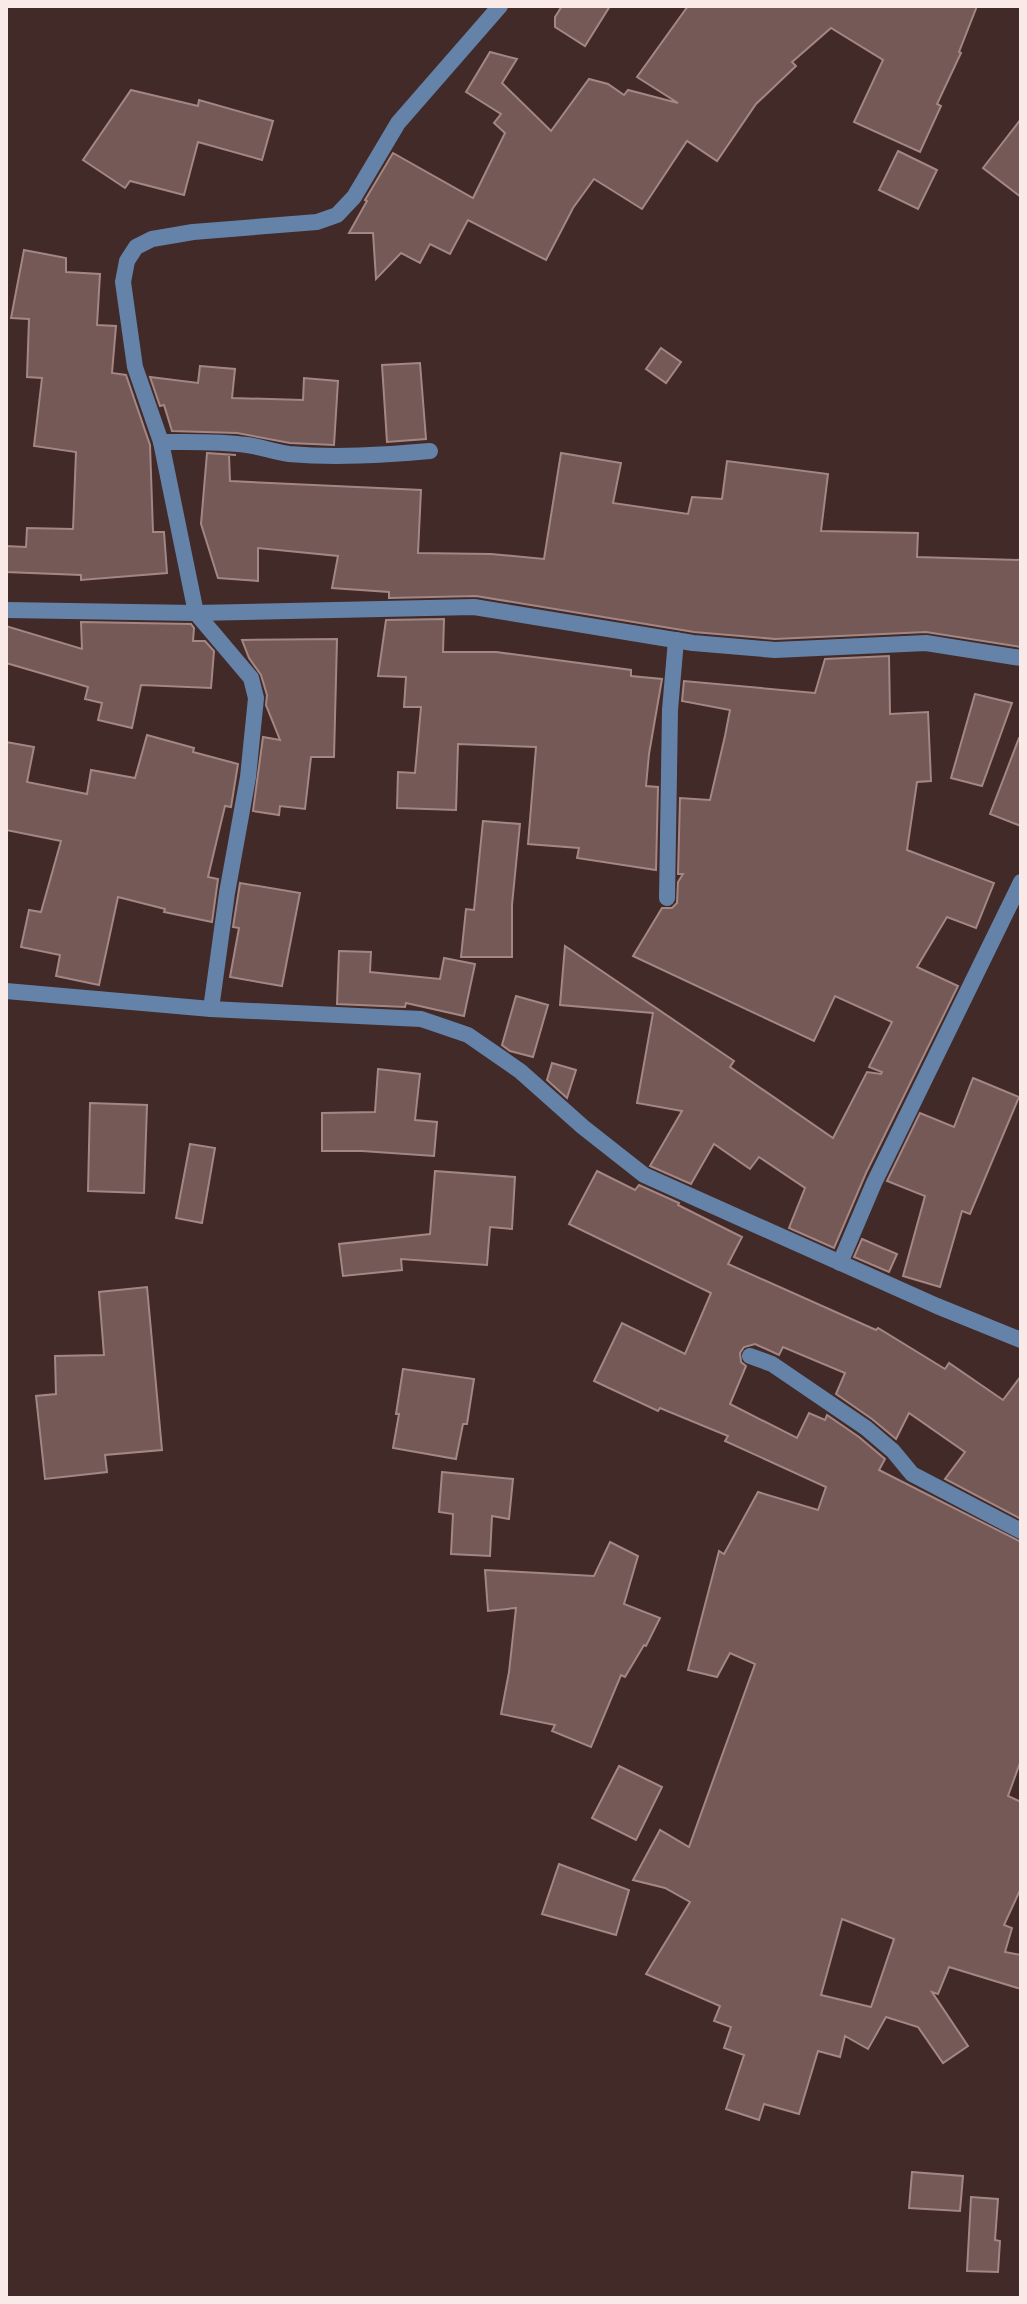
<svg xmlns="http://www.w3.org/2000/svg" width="1027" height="2304" viewBox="0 0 1027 2304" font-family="Merriweather,serif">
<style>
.building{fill:#745957;stroke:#a48784;stroke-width:2;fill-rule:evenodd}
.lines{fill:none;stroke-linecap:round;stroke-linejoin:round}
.minor{stroke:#6583a8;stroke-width:16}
</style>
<rect width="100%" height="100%" fill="#412a28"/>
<g class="building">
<polygon points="562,6 610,6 585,46 555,27 555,17"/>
<polygon points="688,6 977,6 959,52 961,53 937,104 941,106 920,152 854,122 883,60 831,28 792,62 796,66 756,104 717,161 687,141 642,209 594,179 573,208 546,260 468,220 450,254 430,244 420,263 401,253 376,279 373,233 349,233 367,201 365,200 393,153 473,198 505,133 494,123 501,114 466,92 490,52 517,59 502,83 551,131 589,79 608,84 624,95 628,90 678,103 637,77"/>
<polygon points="131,90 198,106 199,100 273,121 262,160 198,142 184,195 130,181 125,188 83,160"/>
<polygon points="1021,119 1021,197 983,168"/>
<polygon points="898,151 937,170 918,209 879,190"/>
<polygon points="24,250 66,258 66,272 100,274 97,325 116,326 112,373 126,375 150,445 153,532 164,532 167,573 81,580 81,575 6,572 6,546 26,547 27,528 73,529 76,452 34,446 42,378 27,377 29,319 11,318"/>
<polygon points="661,348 681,362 666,383 646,369"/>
<polygon points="420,363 426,439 387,442 382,365"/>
<polygon points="200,366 235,369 232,398 303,400 304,378 338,381 334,445 290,443 237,433 172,431 164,405 160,406 150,377 198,383"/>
<polygon points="207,453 236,455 229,455 230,481 421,490 418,553 491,554 544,559 561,453 621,463 613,503 688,514 692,497 722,499 727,461 828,474 821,531 918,533 917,557 1021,560 1021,647 926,632 775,639 694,632 476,596 389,598 389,592 332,588 338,556 258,548 258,581 218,578 201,524"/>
<polygon points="444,619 443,652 496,652 631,670 631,676 662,679 649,754 646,786 658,787 656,870 577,858 579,848 528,844 536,747 458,744 456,810 397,808 398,772 415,773 421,707 404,707 406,677 378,676 386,620"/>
<polygon points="81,622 191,624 194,628 193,641 205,641 214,651 211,688 141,685 132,728 98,720 102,703 85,699 88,687 6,663 6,626 82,649"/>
<polygon points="337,639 334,757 311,757 305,809 280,806 279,815 253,811 263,737 280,740 266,705 267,695 261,675 249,658 242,640"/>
<polygon points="889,656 890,714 928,712 931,781 917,782 907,850 994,883 976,928 947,917 917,967 958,986 866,1173 834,1248 789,1228 805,1188 759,1157 750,1169 714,1144 691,1184 650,1166 682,1111 637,1103 653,1013 560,1005 565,946 734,1061 730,1067 833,1138 867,1072 881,1074 882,1072 869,1067 892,1022 835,996 814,1041 633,956 662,908 672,908 677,903 678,882 683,874 678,874 680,798 710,800 725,736 730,710 682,701 684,681 815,693 825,659"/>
<polygon points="975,694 1012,703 982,786 951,778"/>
<polygon points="147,735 194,748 193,752 238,764 231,807 225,806 208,877 218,879 212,922 164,912 165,909 118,897 99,985 56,976 60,955 21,947 29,910 41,912 61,841 6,830 6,742 34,747 27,782 87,794 91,770 135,778"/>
<polygon points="1019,738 1021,738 1021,826 990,814"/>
<polygon points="483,821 520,824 512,905 512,957 461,957 466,909 474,910"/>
<polygon points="240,883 300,893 282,986 230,977 239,928 233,927"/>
<polygon points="339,951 371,952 370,972 440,979 444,958 475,964 464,1016 406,1003 405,1007 337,1004"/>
<polygon points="516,996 548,1005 533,1057 510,1051 502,1045"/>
<polygon points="552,1063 576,1070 567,1098 547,1080"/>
<polygon points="378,1069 420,1074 415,1120 437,1122 434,1156 362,1151 322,1151 322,1113 375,1112"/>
<polygon points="973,1078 1019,1097 970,1214 962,1211 940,1287 903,1276 925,1196 887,1181 920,1113 954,1127"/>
<polygon points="90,1103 147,1105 144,1193 88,1191"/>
<polygon points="190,1144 215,1148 202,1223 176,1218"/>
<polygon points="435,1171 515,1177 512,1229 490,1227 487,1265 401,1259 402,1270 343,1276 339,1244 430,1234"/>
<path d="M597 1171 635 1190 639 1185 679 1203 678 1205 742 1237 728 1264 876 1330 878 1328 945 1369 949 1363 1003 1400 1021 1376V1519L945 1479 965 1452 909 1413 896 1439 872 1419 836 1394 845 1373 783 1347 779 1355 755 1344 744 1347 740 1353 741 1362 746 1366 730 1404 797 1438 809 1413 825 1420 827 1415 859 1437 885 1459 879 1470 1021 1542V1760L1008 1796 1021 1802V1888L1004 1925 1012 1928 1005 1952 1021 1955V1989L949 1967 938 1994 932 1992 968 2046 943 2063 918 2027 886 2017 868 2049 845 2036 840 2057 818 2051 799 2114 764 2104 759 2120 726 2109 744 2055 724 2048 731 2027 714 2021 720 2006 646 1974 690 1902 665 1888 633 1880 660 1830 689 1847 755 1664 730 1653 717 1677 688 1670 719 1551 724 1554 758 1492 818 1510 826 1487 725 1441 728 1436 660 1408 658 1411 594 1381 622 1323 685 1354 711 1293 569 1224ZM842 1919 894 1939 871 2007 821 1995Z"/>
<polygon points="862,1239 897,1254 889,1272 854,1257"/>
<polygon points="147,1287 162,1450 105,1455 107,1472 45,1479 36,1396 56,1394 55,1356 104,1355 99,1292"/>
<polygon points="403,1369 474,1379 467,1424 463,1424 456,1459 393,1448 399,1414 396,1414"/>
<polygon points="442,1472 513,1479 509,1519 492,1516 490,1556 451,1554 453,1514 439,1512"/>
<polygon points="610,1542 638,1556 624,1604 660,1618 646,1646 644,1645 625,1677 621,1675 591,1747 552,1731 555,1725 501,1714 509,1672 516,1608 488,1611 485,1570 594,1576"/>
<polygon points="619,1766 662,1787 636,1840 592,1818"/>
<polygon points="559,1864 629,1890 616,1935 542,1914"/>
<polygon points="912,2172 963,2176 960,2211 909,2208"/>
<polygon points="971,2197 998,2199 995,2240 1000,2241 998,2272 967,2271"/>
</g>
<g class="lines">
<g class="minor">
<path d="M161 442C190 442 218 441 247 445 261 447 275 452 289 454 336 458 383 455 430 451"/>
<polyline points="6,610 196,613 474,607 693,643 775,650 926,643 1021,658"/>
<polyline points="667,898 670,710 676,640"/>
<polyline points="6,991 211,1009 421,1019 468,1035 520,1071 583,1127 644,1175 937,1306 1021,1340"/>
<polyline points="211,1009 227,893 248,777 256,698 251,678 196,613 161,442 135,367 123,282 127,261 136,247 152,239 193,232 317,222 337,215 354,197 398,123 500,6"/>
<polyline points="840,1263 874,1183 1021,882"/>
<polyline points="750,1356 772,1364 866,1428 893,1451 912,1474 1021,1531"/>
</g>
</g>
<rect width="1027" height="2304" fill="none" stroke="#f9e9e7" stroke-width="16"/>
</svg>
